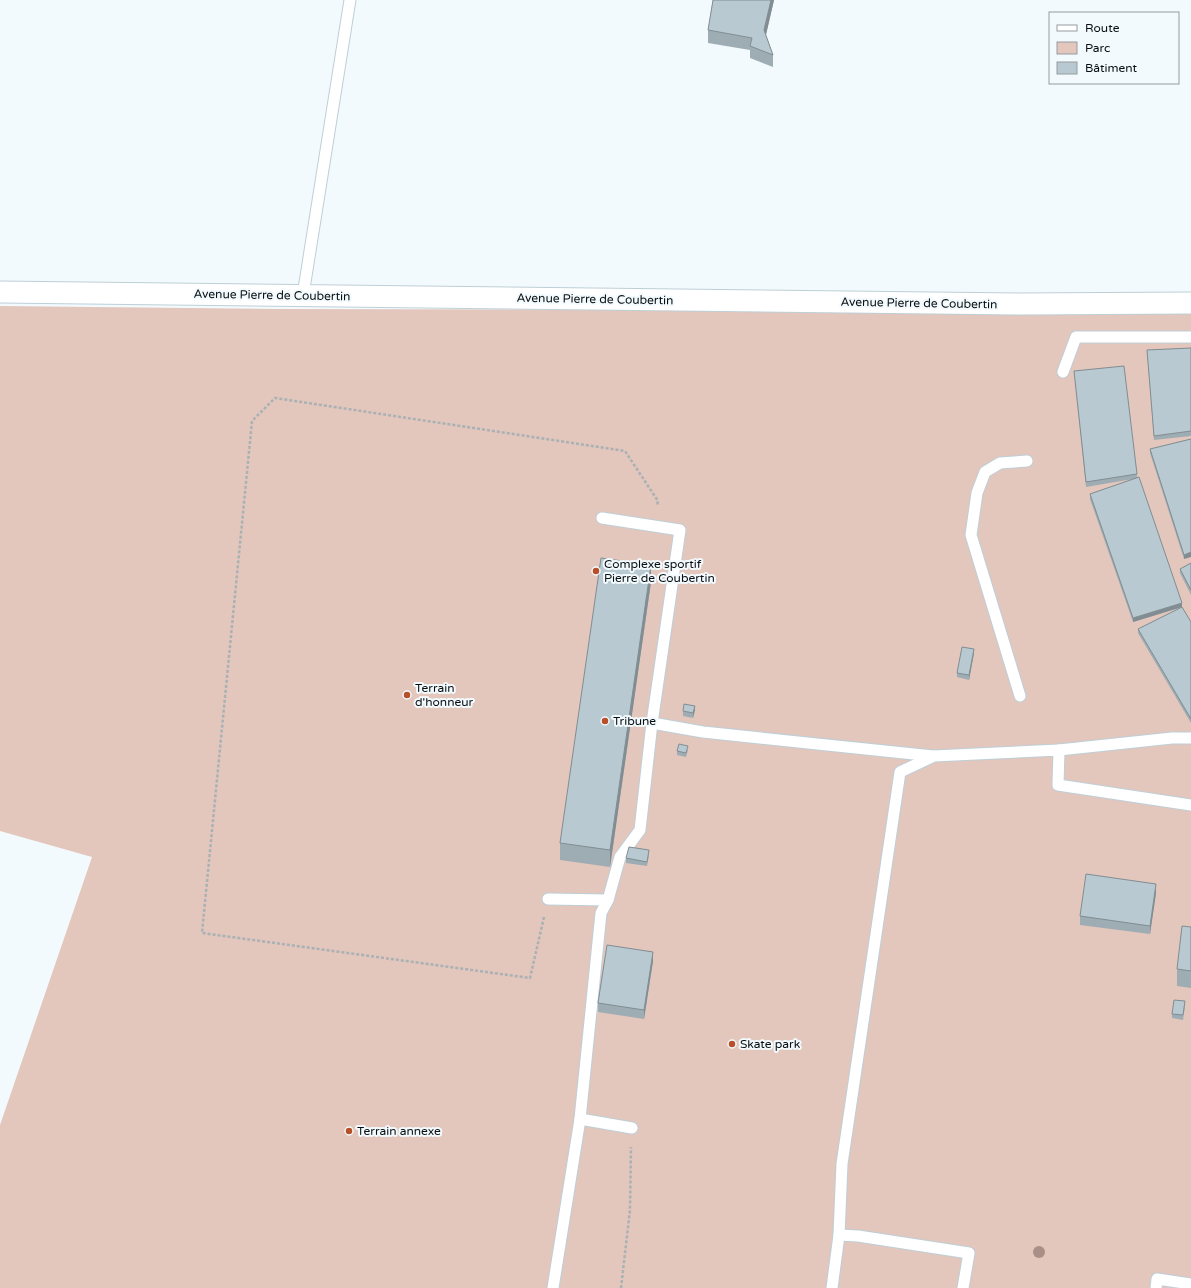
<svg xmlns="http://www.w3.org/2000/svg" width="1191" height="1288" viewBox="0 0 1191 1288" font-family="'Varela Round',sans-serif">
<style>
.green{fill:#e3c6bc}
.lines{fill:none;stroke-linecap:round;stroke-linejoin:round}
.service-casing{stroke:#becfd7;stroke-width:13}
.minor-casing{stroke:#becfd7;stroke-width:23}
.path{stroke:#aab1b4;stroke-width:2.5;stroke-dasharray:3 2;stroke-linecap:butt}
.service{stroke:#fff;stroke-width:11}
.minor{stroke:#fff;stroke-width:21}
.tree{fill:#a98f86}
.wall{fill:#9eadb4}
.shaded-wall{fill:#818d92}
.building{fill:#b8c9d1;stroke:#818d92}
.poi-dot{fill:#b75029;stroke:#f3fafd;stroke-width:1.5}
.labels{text-anchor:middle;stroke-width:4;stroke-linejoin:round;paint-order:stroke}
.street-label{font-size:12px;fill:#080e11;stroke:#f3fafd}
.poi-label{font-size:12px;fill:#080e11;stroke:#f3fafd;text-anchor:start}
</style>
<rect width="100%" height="100%" fill="#f3fafd"/>
<polygon class="green" points="0,306 277,309 1191,311 1191,1288 0,1288 0,1125 92,857 0,831"/>
<g class="lines">
<defs>
<g id="service">
<polyline points="303,295 350,0"/>
<polyline points="1063,372 1076,337 1191,337"/>
<polyline points="1020,696 971,535 977,493 985,472 1000,463 1027,461"/>
<polyline points="652,723 703,732 933,756"/>
<polyline points="1059,750 1172,738 1191,738"/>
<polyline points="548,899 608,900"/>
<polyline points="580,1119 601,913 608,900 620,857 640,830 652,723 680,530 602,518"/>
<polyline points="839,1235 858,1236 969,1253 963,1288"/>
<polyline points="553,1288 580,1119 632,1128"/>
<polyline points="832,1288 839,1235 842,1164 900,772 934,756 1059,750 1058,785 1191,805"/>
<polyline points="1156,1288 1157,1279 1191,1284"/>
</g>
<polyline id="minor" points="0,292 1018,304 1191,303"/>
</defs>
<use href="#service" class="service-casing"/>
<use href="#minor" class="minor-casing"/>
<g class="path">
<polyline points="544,917 530,978 202,933 252,421 275,398 625,451 658,501 657,506"/>
<polyline points="621,1288 630,1210 631,1147"/>
</g>
<use href="#service" class="service"/>
<use href="#minor" class="minor"/>
</g>
<circle class="tree" cx="1039" cy="1252" r="6"/>
<g class="wall">
<polygon points="713,0 774,0 766,35 773,55 773,67 750,58 750,50 708,43 708,30"/>
<polygon points="1191,348 1191,436 1154,440 1147,350"/>
<polygon points="1074,371 1137,474 1137,478 1182,607 1191,622 1191,723 1138,633 1138,629 1182,607 1133,622 1090,499 1090,494 1133,479 1086,487"/>
<polygon points="1191,439 1184,559 1150,453 1150,449"/>
<polygon points="1191,563 1191,595 1180,573 1180,569"/>
<polygon points="651,582 610,867 560,860 560,843"/>
<polygon points="974,653 969,680 957,677 957,673"/>
<polygon points="695,710 693,718 683,716 683,711"/>
<polygon points="688,750 686,757 677,755 677,751"/>
<polygon points="649,855 647,866 626,863 626,858"/>
<polygon points="1156,893 1150,934 1080,925 1080,916"/>
<polygon points="1191,927 1191,988 1177,986 1177,969"/>
<polygon points="653,961 644,1019 598,1012 598,1003"/>
<polygon points="1185,1006 1183,1020 1172,1018 1172,1014"/>
</g>
<g class="shaded-wall">
<polygon points="771,0 774,0 764,43 764,30"/>
<polygon points="1191,552 1191,557 1184,559 1184,555"/>
<polygon points="651,565 651,582 610,867 610,850"/>
<polygon points="1182,603 1182,607 1133,622 1133,618"/>
<polygon points="974,649 974,653 969,680 969,675"/>
<polygon points="695,706 695,710 693,718 693,713"/>
<polygon points="1156,884 1156,893 1150,934 1150,926"/>
<polygon points="653,952 653,961 644,1019 644,1010"/>
</g>
<g class="building">
<polygon points="713,0 771,0 764,30 773,55 750,46 752,38 708,30"/>
<polygon points="1191,348 1191,431 1154,436 1147,350"/>
<polygon points="1124,366 1137,474 1086,482 1074,371"/>
<polygon points="1191,439 1191,552 1184,555 1150,449"/>
<polygon points="1139,477 1182,603 1133,618 1090,494"/>
<polygon points="601,558 651,565 610,850 560,843"/>
<polygon points="1191,563 1191,590 1180,569"/>
<polygon points="1182,607 1191,622 1191,719 1138,629"/>
<polygon points="962,647 974,649 969,675 957,673"/>
<polygon points="684,704 695,706 693,713 683,711"/>
<polygon points="679,744 688,746 686,753 677,751"/>
<polygon points="629,847 649,850 647,862 626,858"/>
<polygon points="1086,874 1156,884 1150,926 1080,916"/>
<polygon points="1182,926 1191,927 1191,971 1177,969"/>
<polygon points="607,945 653,952 644,1010 598,1003"/>
<polygon points="1174,1000 1185,1001 1183,1015 1172,1014"/>
</g>
<g class="poi-dot">
<circle cx="596" cy="571" r="4"/>
<circle cx="407" cy="695" r="4"/>
<circle cx="605" cy="721" r="4"/>
<circle cx="732" cy="1044" r="4"/>
<circle cx="349" cy="1131" r="4"/>
</g>
<g class="labels">
<g class="street-label">
<text transform="translate(272 295) rotate(1)" y="4">Avenue Pierre de Coubertin</text>
<text transform="translate(595 299) rotate(1)" y="4">Avenue Pierre de Coubertin</text>
<text transform="translate(919 303) rotate(1)" y="4">Avenue Pierre de Coubertin</text>
</g>
<g class="poi-label">
<text x="604" y="568">Complexe sportif<tspan x="604" dy="14">Pierre de Coubertin</tspan></text>
<text x="415" y="692">Terrain<tspan x="415" dy="14">d'honneur</tspan></text>
<text x="613" y="725">Tribune</text>
<text x="740" y="1048">Skate park</text>
<text x="357" y="1135">Terrain annexe</text>
</g>
</g>
<rect x="1049" y="12" width="130" height="72" fill="#f3fafd" stroke="#959c9f"/>
<rect x="1057" y="25" width="20" height="6" fill="#ffffff" stroke="#959c9f"/>
<text x="1085" y="32" font-size="12" fill="#080e11">Route</text>
<rect x="1057" y="42" width="20" height="12" fill="#e3c6bc" stroke="#959c9f"/>
<text x="1085" y="52" font-size="12" fill="#080e11">Parc</text>
<rect x="1057" y="62" width="20" height="12" fill="#b8c9d1" stroke="#959c9f"/>
<text x="1085" y="72" font-size="12" fill="#080e11">Bâtiment</text>
</svg>
